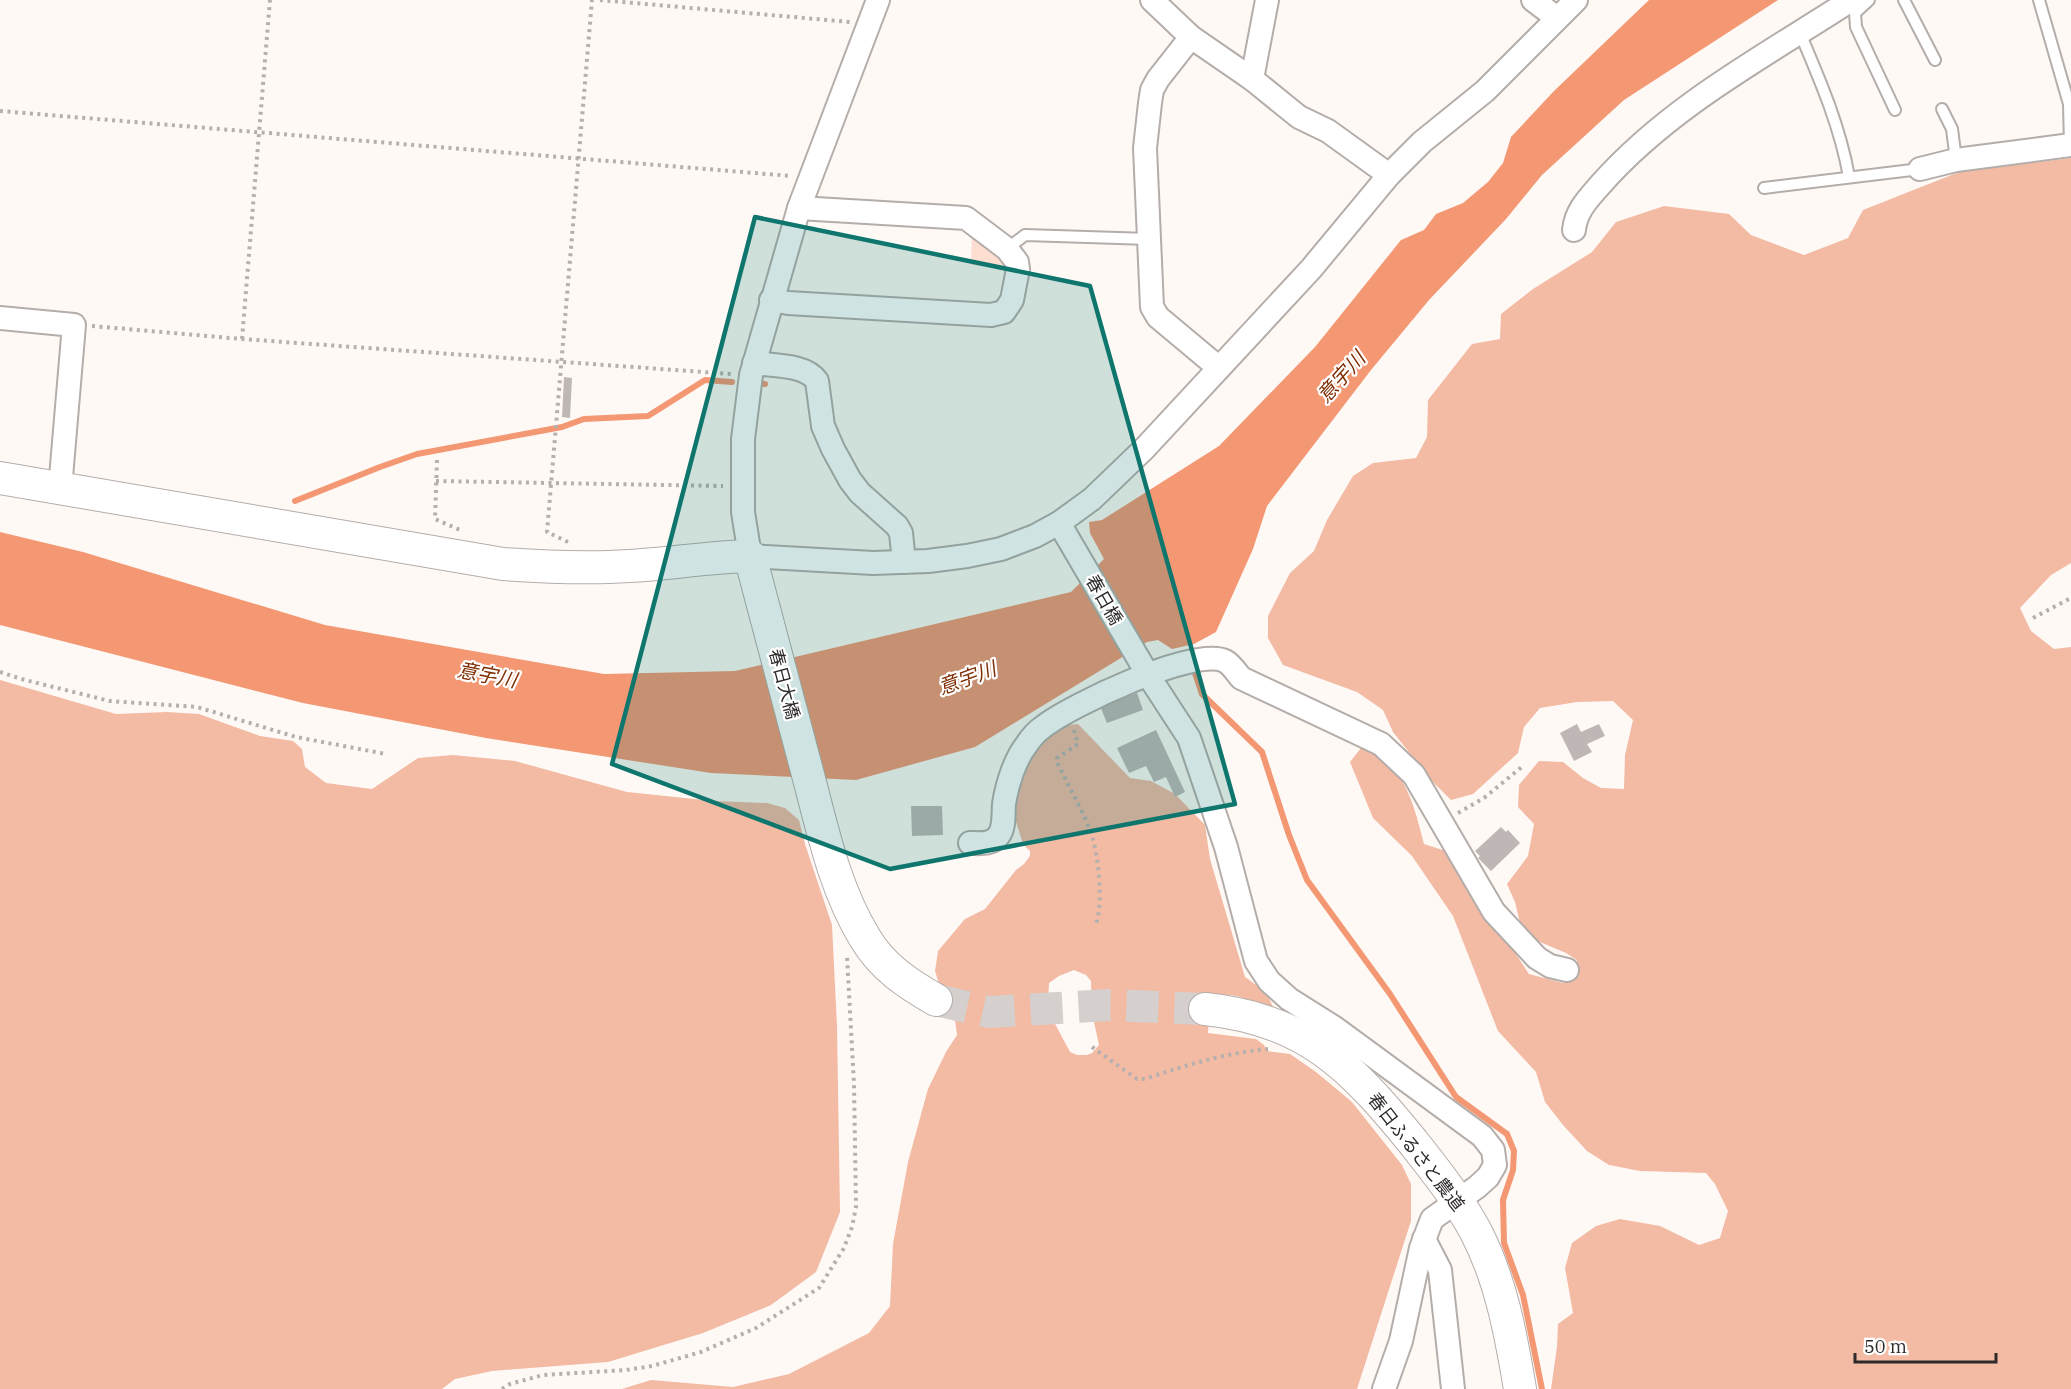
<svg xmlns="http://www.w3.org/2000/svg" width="2071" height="1389" viewBox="0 0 2071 1389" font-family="'IBM Plex Serif','Noto Sans JP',serif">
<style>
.green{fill:#ffded2}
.forest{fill:#f3baa4;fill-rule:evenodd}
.water{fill:#f49874}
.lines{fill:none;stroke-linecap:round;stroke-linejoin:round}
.stream{stroke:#f49874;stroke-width:6}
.building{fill:#beb7b5}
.secondary-tunnel{stroke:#d5d0cd;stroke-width:32;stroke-dasharray:32 16;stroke-linecap:butt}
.lane-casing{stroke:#b4adaa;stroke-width:14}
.street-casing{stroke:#b4adaa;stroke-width:26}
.secondary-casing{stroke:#b4adaa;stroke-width:34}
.path{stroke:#b5b0ae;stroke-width:4;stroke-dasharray:3 4.5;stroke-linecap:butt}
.lane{stroke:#fff;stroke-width:10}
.street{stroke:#fff;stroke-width:22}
.secondary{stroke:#fff;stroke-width:32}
.marked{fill:#0f766e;fill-opacity:0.2;stroke:#0f766e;stroke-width:4.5;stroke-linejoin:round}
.labels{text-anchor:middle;stroke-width:4.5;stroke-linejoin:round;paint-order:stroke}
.street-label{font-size:18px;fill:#2d2a29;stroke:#fff}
.water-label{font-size:20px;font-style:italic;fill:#7f2e04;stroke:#fff}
</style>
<rect width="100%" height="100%" fill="#fff9f6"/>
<polygon class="green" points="972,232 1007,258 1010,268 971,265"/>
<g class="forest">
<path d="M2071 158V563L2051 575 2020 608 2031 631 2054 649 2071 647V1389H1551L1557 1347 1558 1324 1573 1313 1565 1268 1572 1243 1596 1226 1620 1219 1660 1226 1699 1245 1720 1238 1728 1211 1715 1184 1706 1173 1640 1171 1609 1165 1587 1151 1563 1125 1545 1102 1536 1072 1498 1031 1453 916 1412 856 1373 818 1350 762 1361 748C1404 760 1414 805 1424 844L1449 852 1529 974 1563 983 1576 976 1577 960 1566 953 1533 939 1521 927 1515 902 1507 884 1528 856 1534 824 1518 807 1519 785 1539 761 1563 762 1583 778 1601 788 1624 789 1625 755 1633 720 1613 701 1577 702 1540 708 1524 727 1518 753 1473 794 1451 800 1430 779 1393 732 1383 710 1357 692 1283 665 1268 638V616L1290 573 1314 551 1327 520 1353 476 1373 463 1416 458 1427 437 1428 400 1472 344 1500 339 1501 314 1533 289 1592 252 1616 222 1664 206 1729 214 1751 235 1804 255 1848 238 1863 210 1959 172Z"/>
<polygon points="0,680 116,714 167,712 199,714 260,736 293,741 302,749 305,767 326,783 372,789 418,758 453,755 515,761 627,792 714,801 767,803 785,808 799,820 805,844 832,925 837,1026 840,1212 816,1272 771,1305 703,1333 608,1362 492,1371 455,1379 442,1389 0,1389"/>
<path d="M1078 724 1130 778 1151 781 1175 794 1205 825 1210 859 1245 977 1266 992 1275 1011C1257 1003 1228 987 1210 999L1208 1033 1256 1039 1264 1045 1267 1051 1290 1054 1316 1072 1352 1102 1402 1165 1411 1184V1221L1357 1389H622L651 1380 733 1387 789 1374 869 1333 890 1306 893 1244 908 1162 928 1089 946 1052 957 1035 954 1011 940 987 935 971 938 951 965 919 985 909 1016 870 1024 864 1030 856V851L1023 844 1012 809 1019 766 1049 727ZM1074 970 1086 975 1091 981 1092 1013 1099 1045 1092 1053 1087 1055H1077L1070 1052 1053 1020 1048 1003 1049 983 1059 976Z"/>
</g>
<polygon class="water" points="1649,0 1778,0 1624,100 1542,175 1506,219 1429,300 1371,370 1267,506 1253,549 1216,632 1194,644 1172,649 1158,640 1147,642 975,747 856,780 711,773 486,738 303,703 0,625 0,532 83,552 325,625 604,674 735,671 1071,592 1104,559 1090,533 1089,522 1102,520 1219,446 1315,347 1401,240 1424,230 1436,214 1463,203 1488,182 1503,163 1511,137 1554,91"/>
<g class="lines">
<g class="stream">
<polyline points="762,384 765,384"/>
<polyline points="295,501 380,467 417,454 562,427 584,419 648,416 705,380 732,382"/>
<polyline points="1195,673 1202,694 1262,752 1289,835 1307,880 1390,994 1456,1097 1507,1134 1514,1151 1513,1170 1503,1200 1504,1243 1523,1295 1542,1389"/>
</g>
</g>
<g class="building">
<polygon points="564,377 572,378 570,418 562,417"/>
<polygon points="1137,693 1143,710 1107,723 1100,706"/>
<polygon points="1577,724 1581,732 1599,724 1605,736 1587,744 1592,752 1574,761 1560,733"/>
<polygon points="1156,730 1185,792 1175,797 1166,777 1154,782 1146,766 1129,773 1117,748"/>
<polygon points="911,806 942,806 943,835 912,836"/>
<polygon points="1501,827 1506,832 1508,830 1520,843 1491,871 1478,858 1480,856 1475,851"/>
</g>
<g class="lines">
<polyline class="secondary-tunnel" points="936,1000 989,1012 1110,1005 1205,1009"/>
<defs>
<g id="lane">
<polyline points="1869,0 1855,13 1856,27 1895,110"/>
<polyline points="1904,0 1935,60"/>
<polyline points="2039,0 2069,104 2070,145"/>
<path d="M1800 33C1820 80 1840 126 1849 177"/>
<polyline points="1942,109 1952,129 1956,160"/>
<polyline points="1764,188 1920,169"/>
<polyline points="1007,249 1025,235 1149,239"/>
</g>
<g id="street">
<polyline points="878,0 799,208 751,375 743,439 743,512 750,556 873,563 928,561 967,556 1001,549 1035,536 1059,523 1092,499 1144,449 1311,269 1389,175 1422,142 1485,91 1576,0"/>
<polyline points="1152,0 1191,37 1252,79 1299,117 1328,131 1389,175"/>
<polyline points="1533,0 1557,18"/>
<polyline points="1191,37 1158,79 1152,90 1150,103 1145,148 1152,307 1158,317 1219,368"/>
<polyline points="1252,79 1267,0"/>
<polyline points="1920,169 1956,160 2071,145"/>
<path d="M1574 230C1576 210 1589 198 1601 184 1670 106 1765 56 1851 0"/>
<polyline points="771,300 788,303 991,315 1004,312 1012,300 1018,269 1017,262 1007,249 966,218 799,208"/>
<polyline points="0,318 74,325 60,489"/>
<path d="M754 363C773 366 805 364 817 381L823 426 833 449 850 480 860 493 897 526 901 533 904 562"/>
<polyline points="1059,523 1148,675 1189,738 1226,847 1256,961 1269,981 1289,999 1335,1028 1482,1136 1493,1150 1495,1165 1488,1177 1477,1187 1432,1219 1421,1248 1401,1341 1384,1389"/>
<path d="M970 843C980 843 992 845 999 835 1005 826 1003 814 1004 804 1007 784 1015 759 1027 744 1031 738 1037 731 1043 727 1069 706 1195 646 1225 661 1231 664 1237 673 1241 678L1381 744 1414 775 1494 912 1537 958 1550 966 1567 970"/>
<polyline points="1424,1239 1440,1270 1453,1389"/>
</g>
<g id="secondary">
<path d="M0 478 503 564C545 567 587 569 629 566 669 564 709 557 750 556 769 628 788 700 807 771 822 827 834 888 865 938 882 967 908 984 936 1000"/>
<path d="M1205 1009C1306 1019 1352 1067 1413 1142 1435 1170 1459 1200 1476 1232 1501 1280 1511 1335 1520 1389"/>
</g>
</defs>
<use href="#lane" class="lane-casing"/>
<use href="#street" class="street-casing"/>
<use href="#secondary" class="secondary-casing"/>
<g class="path">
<polyline points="600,0 850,22"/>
<polyline points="0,111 791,176"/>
<polyline points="92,326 242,339 731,374"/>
<polyline points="242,339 270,0"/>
<polyline points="437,460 435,519 460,530"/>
<polyline points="436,481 723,486"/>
<polyline points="568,542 547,532 592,0"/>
<polyline points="2033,618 2071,598"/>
<polyline points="0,672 25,680 110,701 197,707 296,737 386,754"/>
<path d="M1074 730 1078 744 1057 758 1058 764C1068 785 1080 806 1089 827 1098 849 1104 902 1096 924"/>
<polyline points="1458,813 1484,798 1523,766"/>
<path d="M1092 1047 1137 1079H1145C1186 1065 1225 1053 1268 1049"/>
<polyline points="502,1389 510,1384 543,1375 626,1370 652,1366 701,1352 756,1328 819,1288 844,1248 852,1227 856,1207 854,1084 847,956"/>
</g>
<use href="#lane" class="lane"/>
<use href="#street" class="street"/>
<use href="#secondary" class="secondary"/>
</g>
<path class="marked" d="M755 217 1090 286 1235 804 890 869 612 764Z"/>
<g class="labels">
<g class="street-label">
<text transform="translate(1104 600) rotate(60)" y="6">春日橋</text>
<text transform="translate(784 684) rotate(75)" y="6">春日大橋</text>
<text transform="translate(1416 1152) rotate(52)" y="6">春日ふるさと農道</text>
</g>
<g class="water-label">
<text transform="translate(1341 377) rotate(-48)" y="7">意宇川</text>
<text transform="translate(487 675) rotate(11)" y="7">意宇川</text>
<text transform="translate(967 678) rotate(-20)" y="7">意宇川</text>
</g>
</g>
<path d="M1855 1353v9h141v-9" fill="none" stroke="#2d2a29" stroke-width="3"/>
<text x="1864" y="1353" font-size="18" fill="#2d2a29" stroke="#ffffff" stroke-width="4.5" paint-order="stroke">50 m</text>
</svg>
